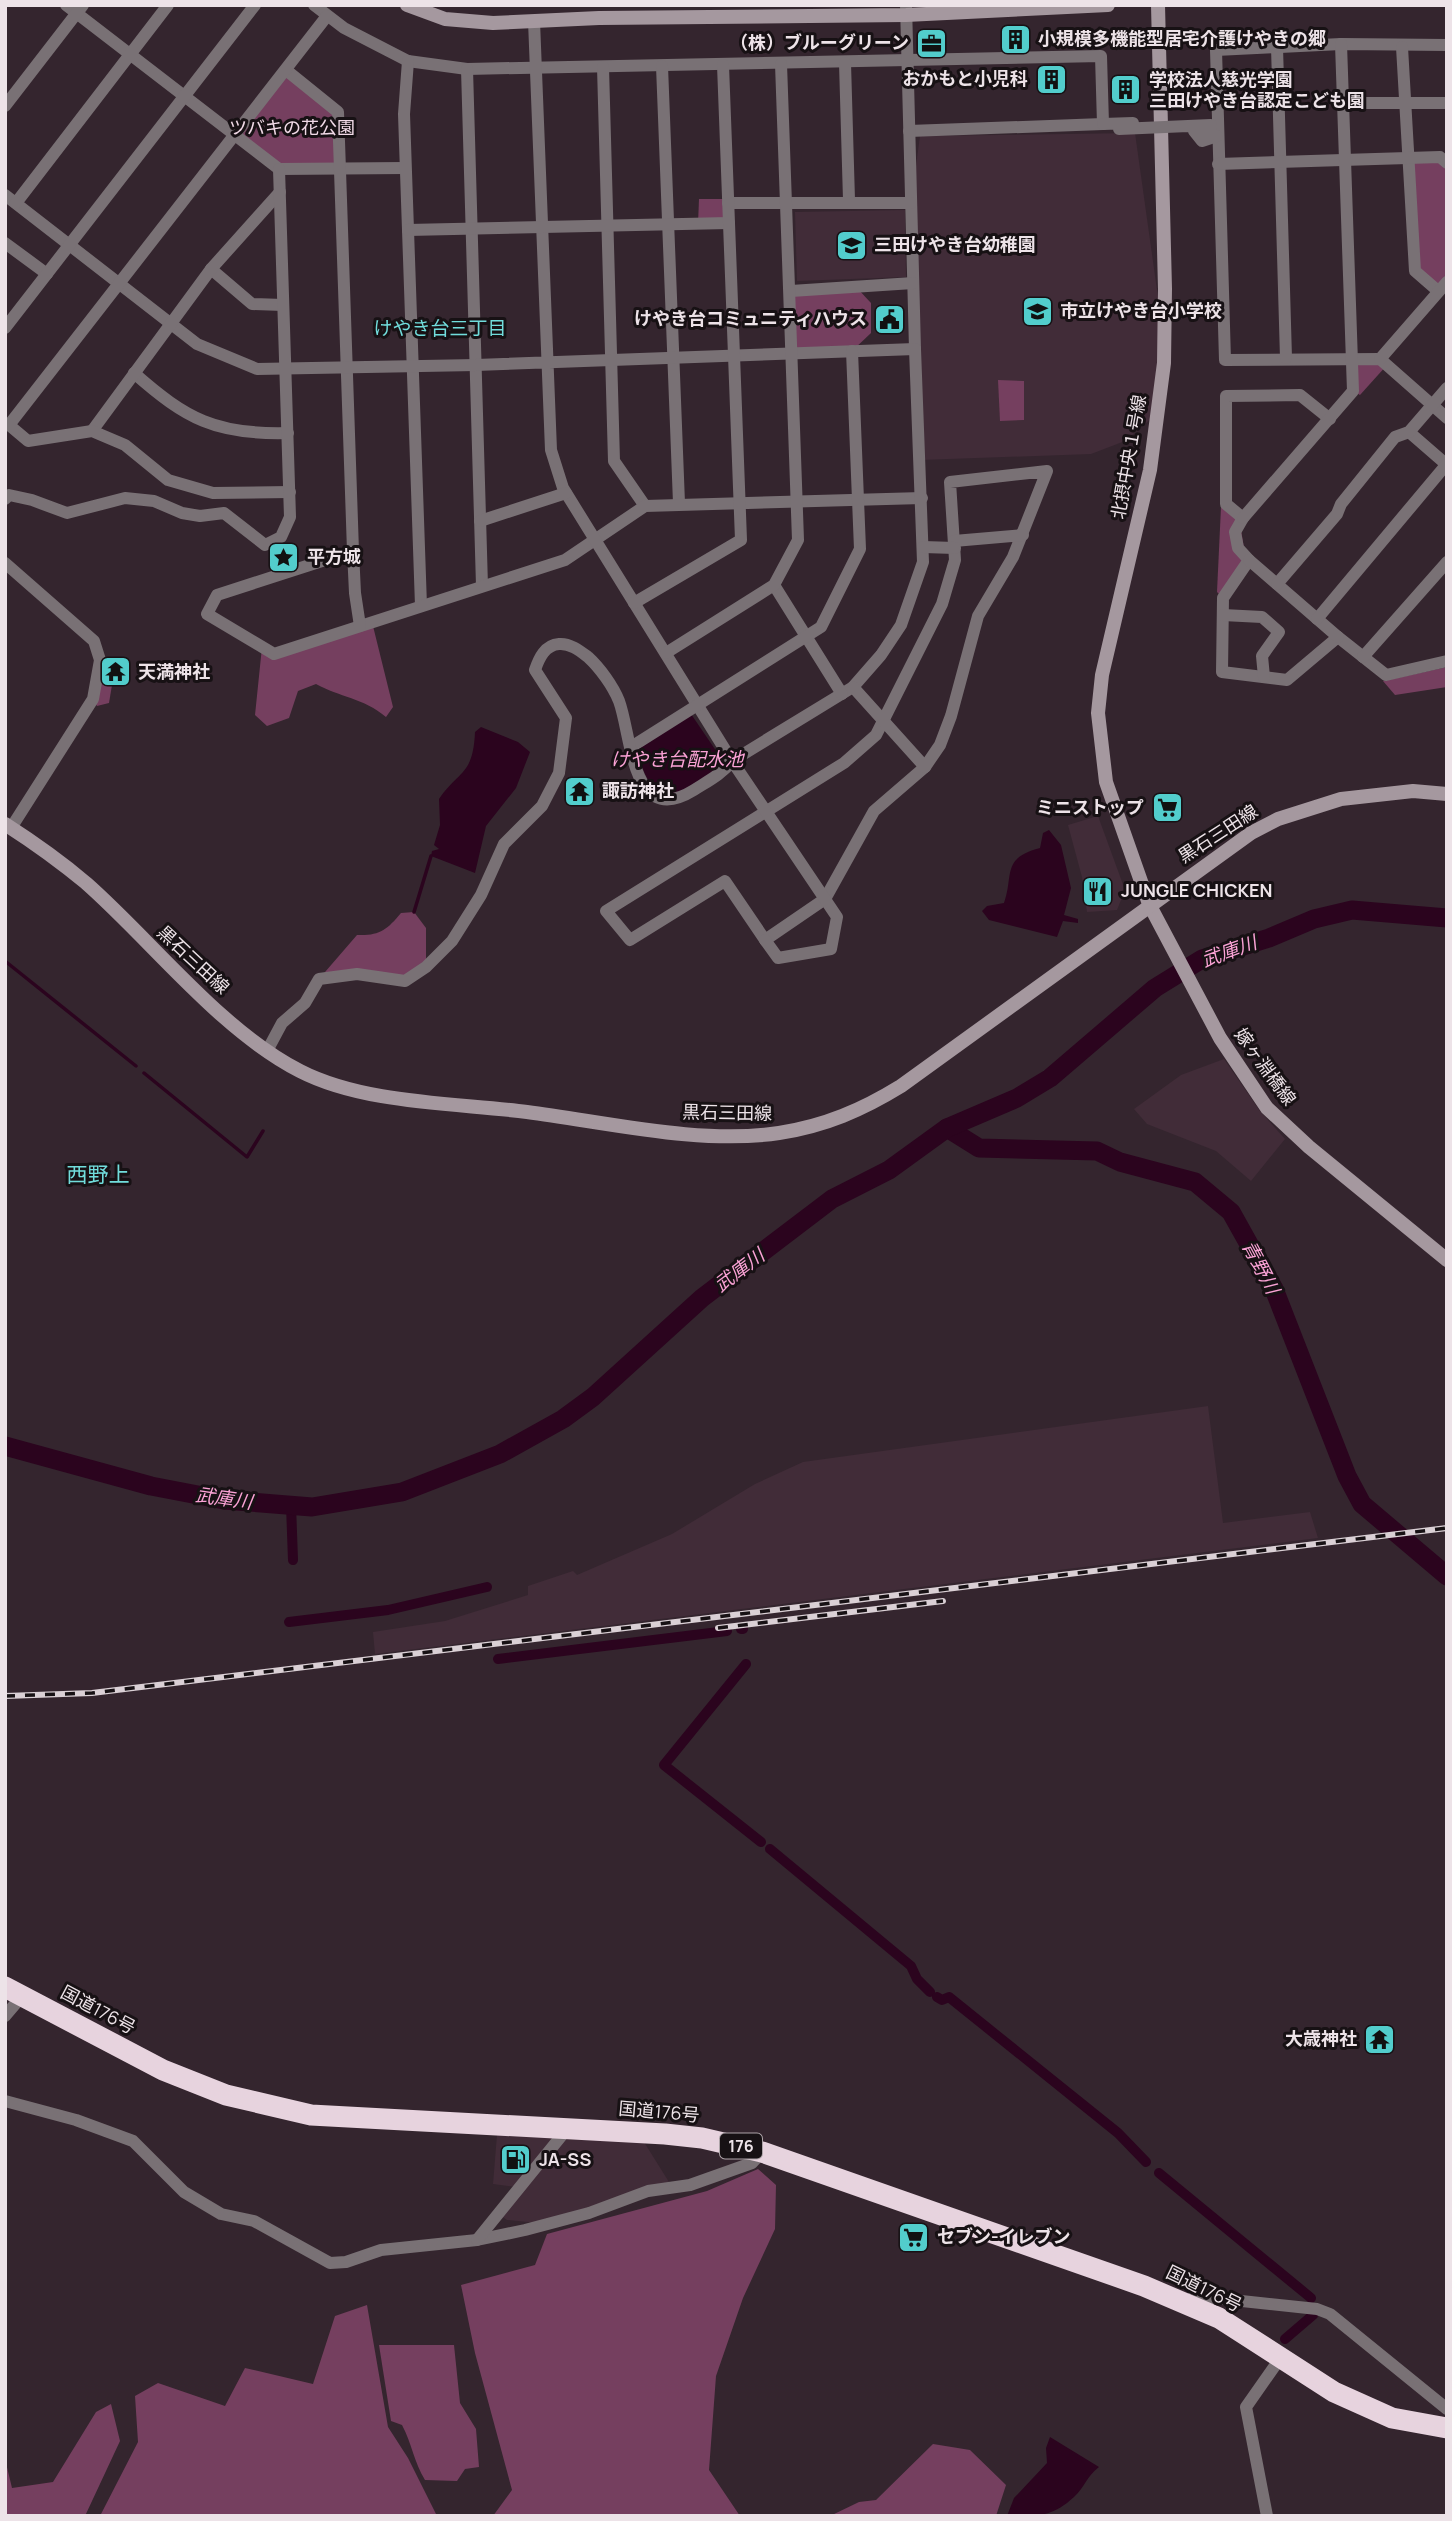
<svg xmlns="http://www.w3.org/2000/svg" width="1452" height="2521" viewBox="0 0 1452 2521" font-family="Manrope,'Noto Sans JP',sans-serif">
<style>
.built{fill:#412c38}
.green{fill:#753f5f}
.water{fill:#2b041e}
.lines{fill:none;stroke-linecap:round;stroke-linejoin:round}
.stream{stroke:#2b041e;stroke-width:3.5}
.canal{stroke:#2b041e;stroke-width:10}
.river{stroke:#2b041e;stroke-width:19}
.street{stroke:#797175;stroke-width:12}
.secondary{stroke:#a5989f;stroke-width:14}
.highway{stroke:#e7d3de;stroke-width:21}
.rail-casing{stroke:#dad0d5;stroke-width:6}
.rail{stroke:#171114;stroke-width:3.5;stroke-dasharray:10;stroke-linecap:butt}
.street-bridge{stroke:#797175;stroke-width:12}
.labels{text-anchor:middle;stroke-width:6;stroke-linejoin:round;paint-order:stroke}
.shield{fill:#171114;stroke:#ada4a8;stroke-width:2}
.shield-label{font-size:16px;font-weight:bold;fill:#ede3e8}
.poi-label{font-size:18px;font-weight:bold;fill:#ede3e8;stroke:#171114;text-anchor:start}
.park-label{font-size:18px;fill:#f1dae7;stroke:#171114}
.street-label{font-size:18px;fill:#ede3e8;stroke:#171114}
.neighbourhood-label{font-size:19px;fill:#71dddc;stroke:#171114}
.water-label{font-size:19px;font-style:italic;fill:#faa2d5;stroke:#171114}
.quarter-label{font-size:21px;fill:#71dddc;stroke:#171114}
</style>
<rect width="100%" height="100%" fill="#34252e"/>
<g class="built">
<polygon points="1135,133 1164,340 1159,412 1125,441 1091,454 920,460 911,203 920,136"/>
<polygon points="905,210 906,277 797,281 795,212"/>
<polygon points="1098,816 1125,890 1117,910 1087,912 1082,877 1068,825"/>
<polygon points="1224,1059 1260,1111 1285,1139 1251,1181 1216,1151 1147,1124 1134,1109 1181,1075"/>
<polygon points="1208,1406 1223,1523 1310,1512 1318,1538 375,1654 373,1632 445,1621 528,1595 528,1586 573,1571 577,1575 672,1534 755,1484 803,1462"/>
<polygon points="497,2135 557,2137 516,2187 493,2184"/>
<polygon points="563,2139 644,2142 669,2182 538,2223 507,2220 500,2215"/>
</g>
<g class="green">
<polygon points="286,70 338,112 340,169 279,169 235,136"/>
<polygon points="1409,157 1447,163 1447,282 1438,291 1415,271"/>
<polygon points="699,199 728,199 729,217 698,224"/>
<polygon points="857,288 871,303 871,333 852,351 793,354 791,291"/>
<polygon points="1351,357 1387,365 1360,395 1353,391"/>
<polygon points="998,380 1024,381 1024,420 1000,421"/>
<polygon points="1225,506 1239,518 1246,560 1221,596 1217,592 1221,507"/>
<path d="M372 622 393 707 386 717C364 698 339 697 316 684L298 691 289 718 267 726 255 715 262 647 275 654Z"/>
<polygon points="1447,667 1447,687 1395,695 1383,681"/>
<polygon points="96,679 113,679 109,703 97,706 93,699"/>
<path d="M414 912 426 928V967L405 981 319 979 357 935C379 936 387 930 401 913Z"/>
<polygon points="758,2169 776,2185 775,2229 743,2298 716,2376 709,2470 740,2516 493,2516 512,2490 475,2353 461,2285 535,2265 547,2234 707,2191"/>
<polygon points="367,2305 388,2427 408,2458 437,2516 100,2516 138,2442 135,2396 158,2383 225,2406 245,2368 313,2384 335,2316"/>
<path d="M379 2345H454L460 2403 476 2429 479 2467 465 2469 457 2481 425 2480C414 2462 412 2444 402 2425L391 2421Z"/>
<polygon points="111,2404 120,2441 85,2516 5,2516 5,2459 12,2488 53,2482 96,2412"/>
<polygon points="933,2444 970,2450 1006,2485 996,2516 830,2516 859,2502 876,2500"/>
</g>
<g class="water">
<path d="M691 714 723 761 721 768C673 798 657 816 636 750Z"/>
<path d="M481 727 518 742 530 752 516 788 486 826 475 873 431 856 432 851 439 849 434 845 440 825 439 799C459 770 473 776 475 732Z"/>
<path d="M1049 830 1061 845 1071 888 1064 915 1078 919V923L1063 921 1057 937 989 920 982 911 987 906 1004 903C1014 875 1001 858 1040 848L1043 833Z"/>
<path d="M1050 2437 1099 2467C1086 2477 1085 2487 1074 2497 1051 2518 1037 2516 1007 2516L1014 2498 1047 2463 1046 2448Z"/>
</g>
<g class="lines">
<g class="stream">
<polyline points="414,912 431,856"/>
<polyline points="5,961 136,1066"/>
<polyline points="144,1073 247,1157 263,1131"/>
</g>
<g class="canal">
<polyline points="291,1505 293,1560"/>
<polyline points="289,1622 388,1610 487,1587"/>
<polyline points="741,1629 743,1629"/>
<polyline points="498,1659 727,1631"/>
<polyline points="746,1664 664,1765 761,1842"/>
<polyline points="770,1849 911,1966 917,1979 930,1992"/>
<polyline points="937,1997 942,2000 949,1997 1118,2133 1146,2162"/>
<polyline points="1159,2173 1311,2298"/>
<polyline points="1285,2339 1313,2315"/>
</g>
<g class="river">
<polyline points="947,1128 979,1148 1097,1151 1120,1162 1195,1182 1231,1212 1274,1289 1347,1476 1362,1504 1447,1576"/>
<polyline points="5,1446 151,1486 224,1500 312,1507 402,1492 500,1454 563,1419 593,1397 702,1298 832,1199 889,1170 947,1128 1017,1098 1050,1078 1155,988 1202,959 1269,938 1314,919 1352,910 1447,918"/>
</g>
<g class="street">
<polyline points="66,5 279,169 405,168"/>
<polyline points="314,5 344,28 408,61 467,69 1101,56 1103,124 909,131"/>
<polyline points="906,5 915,349"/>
<polyline points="1447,45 1341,44 1216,50 1225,360 1380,359 1447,418"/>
<polyline points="1277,47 1286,358"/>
<polyline points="1402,47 1415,271 1438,291"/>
<polyline points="408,61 404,114 421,606"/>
<polyline points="845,63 849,200"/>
<polyline points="662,66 679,503"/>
<polyline points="603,67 614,461 645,506"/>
<polyline points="467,69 482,586"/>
<polyline points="286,70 338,112 353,551 217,595 207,614 274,654 565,560 645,506 922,498"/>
<polyline points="1342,103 1447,103"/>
<polyline points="5,106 83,5"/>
<polyline points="1218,164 1440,157 1447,163"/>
<polyline points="5,195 197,344 257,369 476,365 915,349 923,562 901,625 881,655 853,687 732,761 563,488 551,450 534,21"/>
<polyline points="16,203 168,5"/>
<polyline points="728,203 911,203"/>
<polyline points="408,230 729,223"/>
<polyline points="5,243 47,274"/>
<polyline points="211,269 252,304 283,305"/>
<polyline points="791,291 913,283"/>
<polyline points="5,328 255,5"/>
<polyline points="1380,359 1447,282"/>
<path d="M134 373C186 419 216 435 288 433"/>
<polyline points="1330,419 1300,395 1226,396 1226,504 1243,518 1235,532 1238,548 1249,560 1223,598 1222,672 1287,680 1338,637 1386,675 1447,661"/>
<polyline points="92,431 211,269 280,192"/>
<polyline points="1409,432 1447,465"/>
<polygon points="1047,471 1013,557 978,616 951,716 940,745 925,767 874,811 825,899 765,940 725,881 630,940 606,911 844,763 876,735 942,604 955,560 950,482"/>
<polyline points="290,492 213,493 168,480 125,445 92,431 28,441 9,425 327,16"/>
<polyline points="5,499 9,495 32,500 67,513 125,498 154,501 182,513 200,516 224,513 265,545 281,537 290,517 279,169"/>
<polyline points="1243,518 1353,391 1341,44"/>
<polyline points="480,521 566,493"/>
<polyline points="954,541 1023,535"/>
<polyline points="923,547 955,548"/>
<polyline points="353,551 355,593 360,626"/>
<polyline points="1249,560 1338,637"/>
<polyline points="5,563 94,641 100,660 93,699 11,828"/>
<polyline points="1277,584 1337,514 1341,504 1395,437 1409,432 1447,388"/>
<polyline points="774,585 842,694"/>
<polyline points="634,603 741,540 723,65"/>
<polyline points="1223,615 1262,617 1279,632 1262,656 1264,677"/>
<polyline points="1317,619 1446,465"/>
<polyline points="666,653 774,585 798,540 781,64"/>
<polyline points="1363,657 1447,562"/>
<polyline points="853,687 925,767"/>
<polyline points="631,747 821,627 860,549 852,351"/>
<path d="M267 1051 282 1023 305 1003 319 979 357 974 405 981 426 967 452 941 481 895 504 844 542 806 559 773 566 718 535 670C539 658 545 645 559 644 570 643 580 651 588 657 600 668 613 686 619 701 632 736 631 829 694 790 708 781 722 774 732 761L837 917 831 949 778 958 765 940"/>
<polyline points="5,2016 22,1996"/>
<polyline points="5,2101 76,2120 133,2141 184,2192 221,2214 254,2221 330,2263 346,2262 381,2250 477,2240 525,2230 589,2213 648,2191 690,2185 752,2163 762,2152"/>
<polyline points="477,2240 567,2129"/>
<polyline points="1186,2303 1195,2296 1317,2309 1330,2314 1447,2409"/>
<polyline points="1267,2516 1246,2407 1281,2357"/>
</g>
<g class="secondary">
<polyline points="407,5 445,19 493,23 599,18 906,15 1108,5"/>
<polyline points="1158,5 1165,289 1164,363 1150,470 1102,675 1098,713 1106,782 1149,904 1220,1038 1267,1108 1309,1147 1447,1260"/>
<path d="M5 824C33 842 61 862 86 883 153 942 220 1030 300 1071 364 1104 456 1103 527 1112 606 1122 701 1145 779 1133 825 1126 862 1110 901 1086L1251 833 1278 819 1341 799 1413 791 1447 794"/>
</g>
<polyline class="highway" points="5,1987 163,2070 226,2095 311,2115 665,2134 702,2138 762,2152 1144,2286 1219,2318 1334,2392 1392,2418 1447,2428"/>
<defs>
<g id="rail">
<polyline points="718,1628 943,1601"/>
<polyline points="5,1696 92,1693 1447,1528"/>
</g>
</defs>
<use href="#rail" class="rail-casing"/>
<use href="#rail" class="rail"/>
<polyline class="street-bridge" points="1103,124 1133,123 1119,126 1119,129 1211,125 1211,128 1194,131 1202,141 1217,136"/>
</g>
<defs>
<symbol id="building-square" viewBox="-11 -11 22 22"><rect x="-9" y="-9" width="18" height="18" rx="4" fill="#52cdcc" stroke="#171114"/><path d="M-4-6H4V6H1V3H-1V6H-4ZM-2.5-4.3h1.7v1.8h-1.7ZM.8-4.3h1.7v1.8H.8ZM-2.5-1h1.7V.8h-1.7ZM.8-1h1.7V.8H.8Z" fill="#111"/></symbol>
<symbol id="office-square" viewBox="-11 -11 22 22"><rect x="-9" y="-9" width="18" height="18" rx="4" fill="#52cdcc" stroke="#171114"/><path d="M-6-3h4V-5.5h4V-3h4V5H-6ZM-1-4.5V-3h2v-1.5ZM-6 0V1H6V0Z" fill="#111"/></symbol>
<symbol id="school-square" viewBox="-11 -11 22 22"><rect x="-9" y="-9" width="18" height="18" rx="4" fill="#52cdcc" stroke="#171114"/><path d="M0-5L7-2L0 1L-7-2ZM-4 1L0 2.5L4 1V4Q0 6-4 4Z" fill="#111"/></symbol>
<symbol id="civic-square" viewBox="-11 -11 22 22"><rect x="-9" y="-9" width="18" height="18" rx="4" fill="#52cdcc" stroke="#171114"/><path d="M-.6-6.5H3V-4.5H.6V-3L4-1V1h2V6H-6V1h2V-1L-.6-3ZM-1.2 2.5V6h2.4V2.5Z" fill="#111"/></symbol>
<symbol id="sight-square" viewBox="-11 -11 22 22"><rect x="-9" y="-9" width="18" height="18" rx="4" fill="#52cdcc" stroke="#171114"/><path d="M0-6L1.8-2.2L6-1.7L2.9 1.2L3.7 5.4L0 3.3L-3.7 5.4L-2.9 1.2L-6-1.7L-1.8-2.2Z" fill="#111"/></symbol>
<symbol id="temple-square" viewBox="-11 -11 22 22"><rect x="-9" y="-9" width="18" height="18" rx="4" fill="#52cdcc" stroke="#171114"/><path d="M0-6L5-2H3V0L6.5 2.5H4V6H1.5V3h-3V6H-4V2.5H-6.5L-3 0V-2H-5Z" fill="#111"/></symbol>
<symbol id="supermarket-square" viewBox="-11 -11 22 22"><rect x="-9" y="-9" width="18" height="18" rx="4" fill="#52cdcc" stroke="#171114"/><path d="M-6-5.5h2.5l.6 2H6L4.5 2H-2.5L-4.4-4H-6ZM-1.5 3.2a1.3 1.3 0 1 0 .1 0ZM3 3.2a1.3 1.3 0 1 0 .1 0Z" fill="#111"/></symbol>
<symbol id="restaurant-square" viewBox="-11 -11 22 22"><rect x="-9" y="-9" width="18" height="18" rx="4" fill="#52cdcc" stroke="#171114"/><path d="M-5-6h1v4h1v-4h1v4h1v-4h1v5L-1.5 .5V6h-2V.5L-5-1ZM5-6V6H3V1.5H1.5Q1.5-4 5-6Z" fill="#111"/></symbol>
<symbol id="fuel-square" viewBox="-11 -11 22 22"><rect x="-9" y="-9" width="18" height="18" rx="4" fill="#52cdcc" stroke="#171114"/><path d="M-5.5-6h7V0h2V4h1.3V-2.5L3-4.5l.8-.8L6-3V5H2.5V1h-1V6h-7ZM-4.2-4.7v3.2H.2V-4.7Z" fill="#111"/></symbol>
</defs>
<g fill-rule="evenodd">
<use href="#building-square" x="998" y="22" width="35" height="35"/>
<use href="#office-square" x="914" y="26" width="35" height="35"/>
<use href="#building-square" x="1034" y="62" width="35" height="35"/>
<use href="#building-square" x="1108" y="72" width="35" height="35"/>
<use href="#school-square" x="834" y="228" width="35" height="35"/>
<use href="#school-square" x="1020" y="294" width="35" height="35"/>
<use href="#civic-square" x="872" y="302" width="35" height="35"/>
<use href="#sight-square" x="266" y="540" width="35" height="35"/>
<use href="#temple-square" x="98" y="654" width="35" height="35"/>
<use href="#temple-square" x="562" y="774" width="35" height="35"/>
<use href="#supermarket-square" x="1150" y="790" width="35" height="35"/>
<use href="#restaurant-square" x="1080" y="874" width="35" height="35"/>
<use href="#temple-square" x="1362" y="2022" width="35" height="35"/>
<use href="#fuel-square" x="498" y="2142" width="35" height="35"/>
<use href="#supermarket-square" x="896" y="2220" width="35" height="35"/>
</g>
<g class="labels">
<rect class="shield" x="720" y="2133.5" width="42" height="25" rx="5"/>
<g class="shield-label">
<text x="741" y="2152">176</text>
</g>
<g class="poi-label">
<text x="1038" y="45">小規模多機能型居宅介護けやきの郷</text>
<text x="909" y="49" text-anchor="end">（株）ブルーグリーン</text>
<text x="1028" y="85" text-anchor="end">おかもと小児科</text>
<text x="1149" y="86">学校法人慈光学園<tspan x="1149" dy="21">三田けやき台認定こども園</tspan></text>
<text x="874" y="251">三田けやき台幼稚園</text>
<text x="1060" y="317">市立けやき台小学校</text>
<text x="867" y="325" text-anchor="end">けやき台コミュニティハウス</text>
<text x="307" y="563">平方城</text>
<text x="138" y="678">天満神社</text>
<text x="602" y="797">諏訪神社</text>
<text x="1144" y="814" text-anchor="end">ミニストップ</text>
<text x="1121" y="897">JUNGLE CHICKEN</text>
<text x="1357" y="2045" text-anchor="end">大歳神社</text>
<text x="539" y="2166">JA-SS</text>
<text x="937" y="2243">セブン-イレブン</text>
</g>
<g class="park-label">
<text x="292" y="134">ツバキの花公園</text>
</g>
<g class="street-label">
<text transform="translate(1129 457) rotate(-80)" y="6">北摂中央１号線</text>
<text transform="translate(1218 834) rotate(-33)" y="6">黒石三田線</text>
<text transform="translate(193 960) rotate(43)" y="6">黒石三田線</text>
<text transform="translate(1265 1067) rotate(54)" y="6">嫁ヶ淵橋線</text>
<text transform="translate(727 1113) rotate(1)" y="6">黒石三田線</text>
<text transform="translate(98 2010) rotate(28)" y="6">国道176号</text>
<text transform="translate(659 2112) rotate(5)" y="6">国道176号</text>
<text transform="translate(1204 2289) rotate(26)" y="6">国道176号</text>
</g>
<g class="neighbourhood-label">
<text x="440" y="335">けやき台三丁目</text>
</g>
<g class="water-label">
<text x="677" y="766">けやき台配水池</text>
<text transform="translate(1229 951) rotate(-20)" y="7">武庫川</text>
<text transform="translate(1261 1267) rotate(62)" y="7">青野川</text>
<text transform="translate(739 1270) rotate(-37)" y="7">武庫川</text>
<text transform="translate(224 1498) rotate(8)" y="7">武庫川</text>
</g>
<g class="quarter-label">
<text x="98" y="1182">西野上</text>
</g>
</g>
<rect width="1452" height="2521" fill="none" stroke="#ede3e8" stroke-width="14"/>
</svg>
